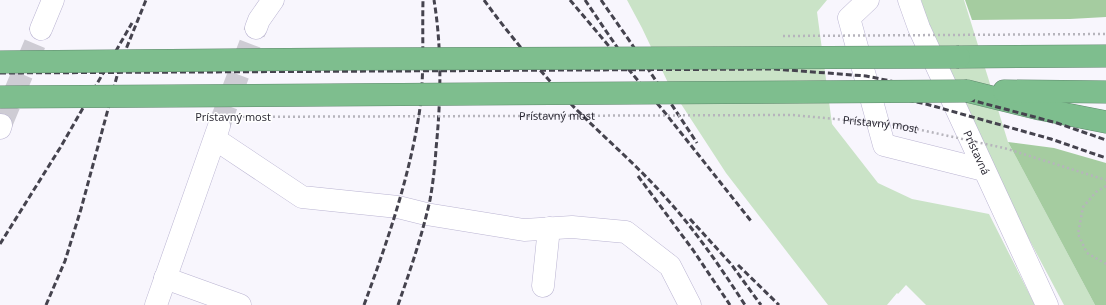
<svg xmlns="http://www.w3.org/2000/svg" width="1106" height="305" viewBox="0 0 1106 305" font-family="'Open Sans',sans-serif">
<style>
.green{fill:#cae3c7}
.forest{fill:#a5cca0}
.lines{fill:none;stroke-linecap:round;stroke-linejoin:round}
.minor-tunnel{stroke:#ceccd4;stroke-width:22;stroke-dasharray:22 11;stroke-linecap:butt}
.minor-casing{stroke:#bab4d2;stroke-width:23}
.highway-casing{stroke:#5f886d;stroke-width:23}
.path{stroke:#b6b4bc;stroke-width:2.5;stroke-dasharray:2 3;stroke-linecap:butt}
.minor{stroke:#fff;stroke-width:22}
.highway{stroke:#7ebe8e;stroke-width:22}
.rail{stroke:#45434e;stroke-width:3;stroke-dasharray:6 3;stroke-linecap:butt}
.highway-bridge-casing{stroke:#5f886d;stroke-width:23;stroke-linecap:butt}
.path-bridge{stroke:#b6b4bc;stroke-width:2.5;stroke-dasharray:2 3;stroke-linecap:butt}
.highway-bridge{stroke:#7ebe8e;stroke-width:22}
.labels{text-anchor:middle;stroke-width:3;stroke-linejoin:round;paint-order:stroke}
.street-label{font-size:11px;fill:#26242f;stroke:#fff}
</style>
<rect width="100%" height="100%" fill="#f8f6fd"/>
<g class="green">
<polygon points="627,0 827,0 817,12 832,124 878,183 912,199 989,214 1035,305 926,305 906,285 898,294 897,293 887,305 828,305 726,173 670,87 642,28"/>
<polygon points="921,0 964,0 1008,142 1095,305 1064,305 981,149 927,19"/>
</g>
<g class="forest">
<polygon points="965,0 1106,0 1106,17 1070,19 972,20"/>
<polygon points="1008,142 1054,148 1106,163 1106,305 1095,305"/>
</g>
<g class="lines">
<g class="minor-tunnel">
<polyline points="1,125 41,29"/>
<polyline points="219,126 256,28"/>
</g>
<defs>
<g id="minor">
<polyline points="868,0 849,18 884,145 984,170"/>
<path id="s1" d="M909 0 919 28 1047 305"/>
<polyline points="256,28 259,20 273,0"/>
<polyline points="41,29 53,0"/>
<polyline points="0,128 1,125"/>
<polyline points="215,139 302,197 398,207 426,214 524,230 572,227 626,232 670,266 690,305"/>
<polyline points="165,278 240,305"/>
<polyline points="543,286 549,228"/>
<polyline points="156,305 219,126"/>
</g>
<g id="highway">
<polyline points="959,57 1106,56"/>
<polyline points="967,91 1040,109 1106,122"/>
<polyline points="1004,91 1106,92"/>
</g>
</defs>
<use href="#minor" class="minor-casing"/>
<use href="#highway" class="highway-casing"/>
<polyline class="path" points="1106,186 1096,192 1083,207 1078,234 1087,253 1106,264"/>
<use href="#minor" class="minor"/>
<use href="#highway" class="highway"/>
<g class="rail">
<path d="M484 0C510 36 539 70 569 102 601 135 636 164 666 198 696 231 721 268 745 305"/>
<polyline points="570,0 662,109 751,221"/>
<polyline points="585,0 623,56"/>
<polyline points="601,0 631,43 697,143"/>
<polyline points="0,73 774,69 866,76 930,89 1057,123 1106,140"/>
<polyline points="0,89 699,84 775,85 866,92 926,104 1051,139 1106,158"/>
<polyline points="638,176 693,250 730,305"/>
<polyline points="690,219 731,264 761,305"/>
<polyline points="0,244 60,148 132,23"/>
<polyline points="738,265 779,305"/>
<polyline points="46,305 65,261 81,209 117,76 124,54 146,0"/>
<path d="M364 305C386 245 407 185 418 121 425 82 422 40 423 0"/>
<path d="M398 305C410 271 422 236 430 200 433 183 435 166 436 149 441 99 442 49 434 0"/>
</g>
<defs>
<g id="highway-bridge">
<polyline points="0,62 356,59 959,57"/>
<polyline points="0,97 967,91"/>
</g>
</defs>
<use href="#highway-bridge" class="highway-bridge-casing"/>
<g class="path-bridge">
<polyline points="783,36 1106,34"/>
<path id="s2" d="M198 117 793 115 898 125 1004 148 1106 180"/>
</g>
<use href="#highway-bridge" class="highway-bridge"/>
</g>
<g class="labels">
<g class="street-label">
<text dy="4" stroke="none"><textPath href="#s2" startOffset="359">Prístavný most</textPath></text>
<text x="233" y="121">Prístavný most</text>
<text dy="4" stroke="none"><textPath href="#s2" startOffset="683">Prístavný most</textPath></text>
<text dy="4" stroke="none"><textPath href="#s1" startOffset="167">Prístavná</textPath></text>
</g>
</g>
</svg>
